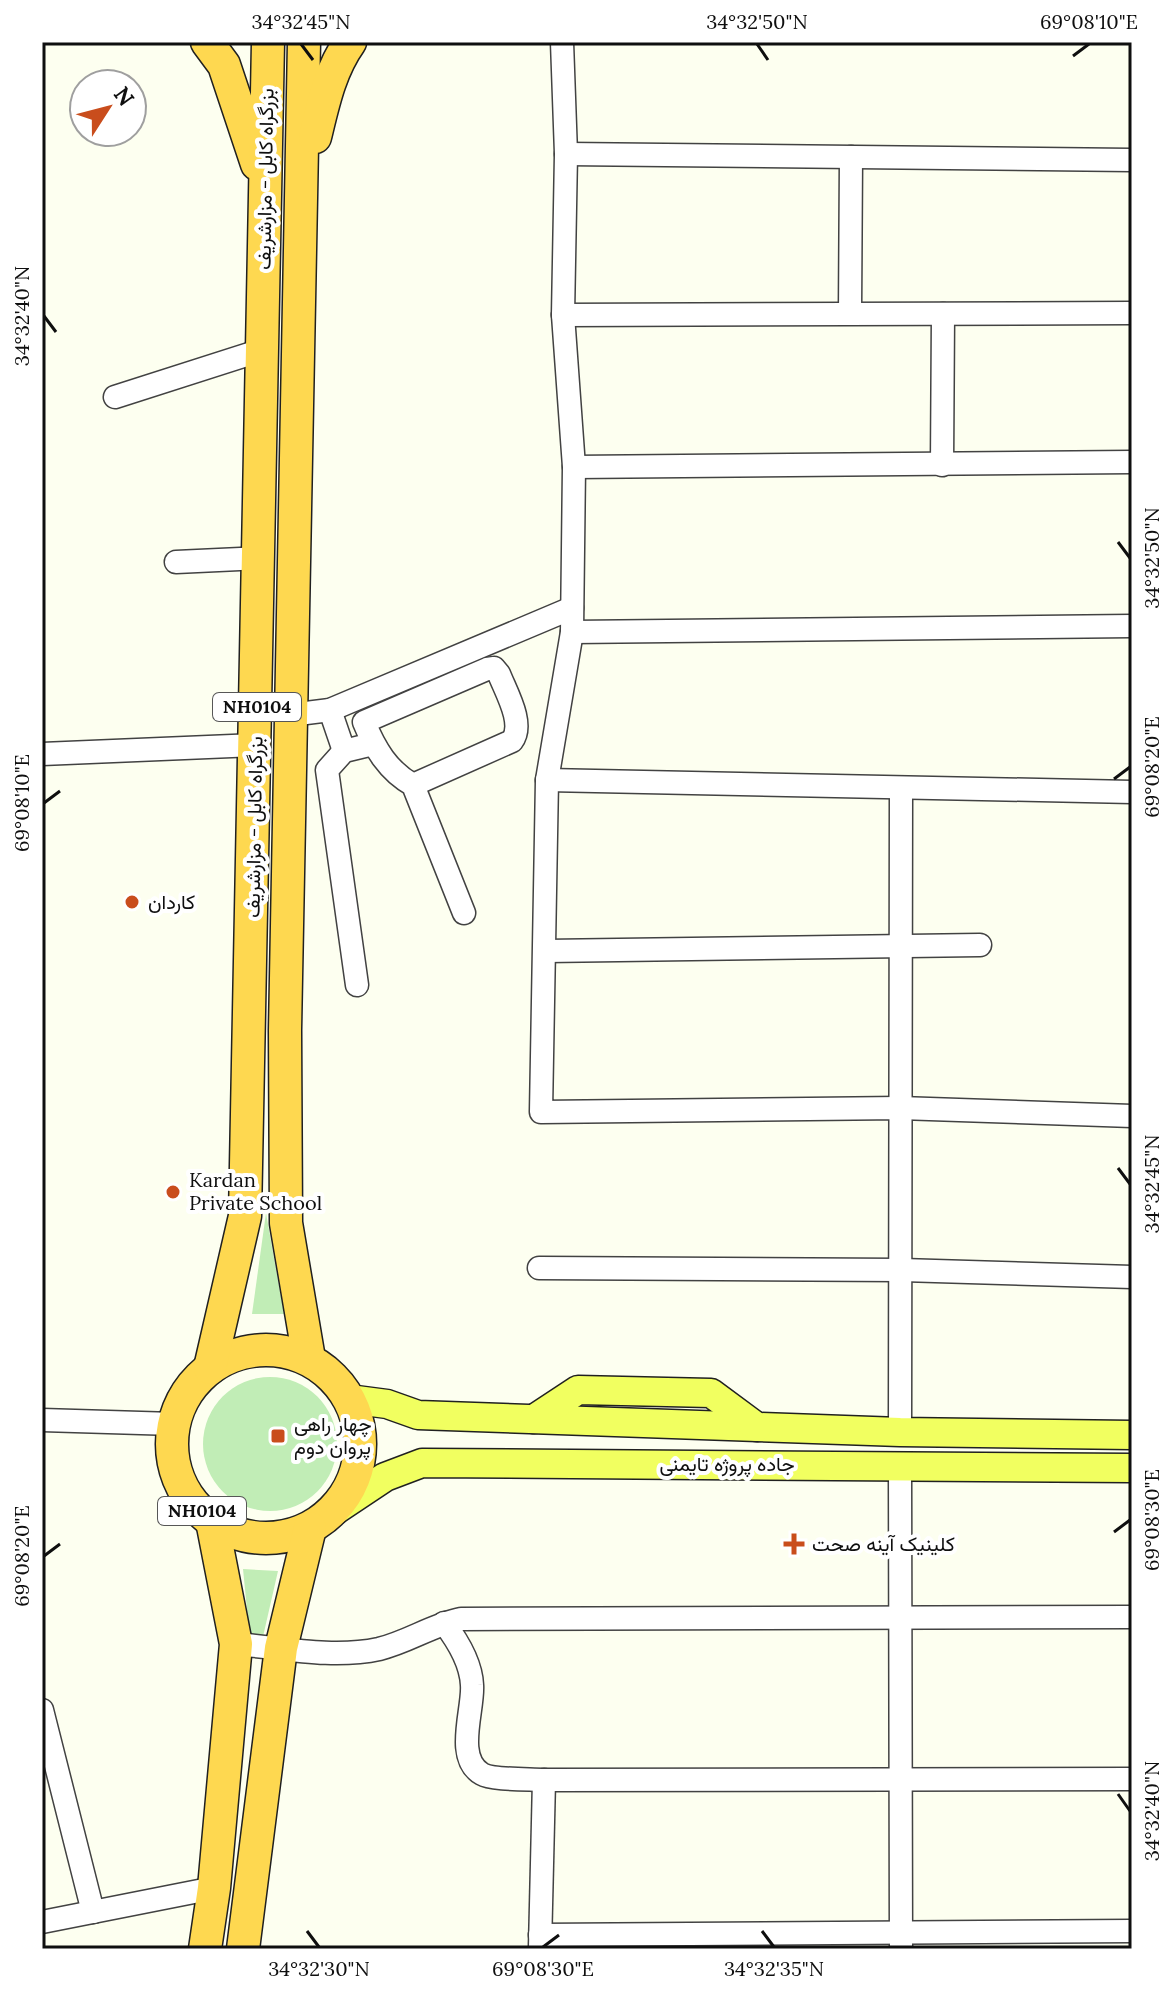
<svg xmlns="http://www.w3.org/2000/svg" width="1174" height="1991" viewBox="0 0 1174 1991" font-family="Lora,Vazirmatn,serif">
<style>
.green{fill:#c1edb6}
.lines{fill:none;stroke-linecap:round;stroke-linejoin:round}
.minor-casing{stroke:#424242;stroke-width:25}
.major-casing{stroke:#202020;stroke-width:31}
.highway-casing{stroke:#202020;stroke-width:35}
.minor{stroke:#fff;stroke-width:22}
.major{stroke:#f1ff60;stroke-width:28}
.highway{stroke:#fed850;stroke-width:32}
.ticks{fill:none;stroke:#0f0f0f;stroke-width:3}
.poi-dot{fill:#c94d1c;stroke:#fff;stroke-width:3}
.labels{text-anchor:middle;stroke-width:8;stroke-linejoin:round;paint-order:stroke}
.shield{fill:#fff;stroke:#575757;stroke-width:2}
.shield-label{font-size:18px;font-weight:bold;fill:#0f0f0f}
.street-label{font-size:20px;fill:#0f0f0f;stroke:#fff}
.poi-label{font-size:20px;fill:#0f0f0f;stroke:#fff;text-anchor:start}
.neatline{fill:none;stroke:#0f0f0f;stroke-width:3}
.ticks-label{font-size:20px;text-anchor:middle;fill:#0f0f0f}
</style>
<rect width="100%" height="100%" fill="#fdfff0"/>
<g class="green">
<polygon points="266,1213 284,1314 252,1314"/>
<circle cx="270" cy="1444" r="67"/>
<polygon points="243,1569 278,1571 262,1641 250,1640"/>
</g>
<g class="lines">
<defs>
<g id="minor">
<polyline points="562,42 566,154 563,315 574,467 572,632 547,780 541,1112 900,1108 1132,1116"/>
<polyline points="566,154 1132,160"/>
<polyline points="850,313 851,157"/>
<polyline points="563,315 1132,313"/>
<polyline points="115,397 262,350"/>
<polyline points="942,465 943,314"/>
<polyline points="574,467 1132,462"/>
<polyline points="176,562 259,558"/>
<polyline points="572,632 1132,626"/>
<polyline points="330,710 344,751"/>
<polyline points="290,715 330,710 572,608"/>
<polyline points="42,754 256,745"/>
<polyline points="547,780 1132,792"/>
<path d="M413 785 512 741C525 724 506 692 499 674L494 668 487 669 364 722C375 749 388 771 413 785L464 913"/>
<polyline points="546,951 980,945"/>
<polyline points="357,985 327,770 344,751 373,744"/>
<polyline points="539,1268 902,1270 1132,1277"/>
<polyline points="42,1420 174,1424"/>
<polyline points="900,1432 901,788"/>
<polyline points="900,1465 901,1948"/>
<path d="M444 1623C457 1640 471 1662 472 1685 474 1709 454 1758 482 1774 492 1780 529 1779 544 1780L1132 1779"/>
<path d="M236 1644C283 1648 333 1659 379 1649 408 1642 432 1625 461 1619L1132 1617"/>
<polyline points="42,1710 93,1912"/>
<polyline points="42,1922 214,1888"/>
<polyline points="540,1935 1132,1931"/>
<polyline points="540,1947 544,1780"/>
</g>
<g id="major">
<polyline points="349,1399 387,1404 418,1415 900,1432 1132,1435"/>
<polyline points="534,1419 578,1390 711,1393 757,1427"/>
<polyline points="334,1511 385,1477 422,1463 1132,1468"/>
</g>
<g id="highway">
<polyline points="207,42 224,65 257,164"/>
<polyline points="304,42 285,1030 286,1223 309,1359"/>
<path d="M315 137C323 104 330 70 350 42"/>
<circle cx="266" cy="1444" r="94"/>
<polyline points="210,1368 245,1216 268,42"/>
<polyline points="205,1949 214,1888 236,1644 212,1521"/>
<polyline points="243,1949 281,1648 310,1528"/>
</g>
</defs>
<use href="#minor" class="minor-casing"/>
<use href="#major" class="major-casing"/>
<use href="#highway" class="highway-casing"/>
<use href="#minor" class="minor"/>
<use href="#major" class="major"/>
<use href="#highway" class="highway"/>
</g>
<path class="ticks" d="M301 44 313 60M757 44 768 60M1073 56 1089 44M44 316 56 332M1118 542 1130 558M1114 779 1130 767M44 803 60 791M1118 1168 1130 1184M1114 1532 1130 1520M44 1556 60 1544M1118 1794 1130 1811M307 1931 319 1947M762 1931 774 1947M543 1947 559 1935"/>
<g class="poi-dot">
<circle cx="132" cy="902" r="8"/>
<circle cx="173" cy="1192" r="8"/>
<rect x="270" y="1428" width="16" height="16" rx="4"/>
<path d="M790 1532h8v8h8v8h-8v8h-8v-8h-8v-8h8z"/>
</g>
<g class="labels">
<g class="shield">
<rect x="213" y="693" width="88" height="28" rx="6"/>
<rect x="158" y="1497" width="88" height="28" rx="6"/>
</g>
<g class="shield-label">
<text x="257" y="713">NH0104</text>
<text x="202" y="1517">NH0104</text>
</g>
<g class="street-label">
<text transform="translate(265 179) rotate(-89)" y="7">بزرگراه کابل - مزارشریف</text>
<text transform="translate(254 827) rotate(-89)" y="7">بزرگراه کابل - مزارشریف</text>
<text x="727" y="1471">جاده پروژه تایمنی</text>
</g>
<g class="poi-label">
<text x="148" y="909">کاردان</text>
<text x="189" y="1187">Kardan<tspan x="189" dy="23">Private School</tspan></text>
<text x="294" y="1431">چهار راهی<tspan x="294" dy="23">پروان دوم</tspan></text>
<text x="812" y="1551">کلینیک آینه صحت</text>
</g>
</g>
<rect width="1174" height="1991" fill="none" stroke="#ffffff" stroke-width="88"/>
<g transform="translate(108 108) rotate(54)"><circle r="38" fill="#ffffff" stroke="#9f9f9f" stroke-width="2"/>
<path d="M0-6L14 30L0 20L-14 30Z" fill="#c94d1c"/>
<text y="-12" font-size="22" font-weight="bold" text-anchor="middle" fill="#0f0f0f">N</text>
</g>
<rect x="44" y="44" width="1086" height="1903" class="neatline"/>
<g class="ticks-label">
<text x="301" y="29">34°32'45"N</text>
<text x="757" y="29">34°32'50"N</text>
<text x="1089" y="29">69°08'10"E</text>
<text transform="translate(22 316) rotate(-90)" y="7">34°32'40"N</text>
<text transform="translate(1152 558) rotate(-90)" y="7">34°32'50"N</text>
<text transform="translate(1152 767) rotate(-90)" y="7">69°08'20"E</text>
<text transform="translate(22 803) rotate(-90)" y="7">69°08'10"E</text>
<text transform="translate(1152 1184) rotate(-90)" y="7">34°32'45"N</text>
<text transform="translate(1152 1520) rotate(-90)" y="7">69°08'30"E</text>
<text transform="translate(22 1556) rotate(-90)" y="7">69°08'20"E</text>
<text transform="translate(1152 1811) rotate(-90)" y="7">34°32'40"N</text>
<text x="319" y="1976">34°32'30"N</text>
<text x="543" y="1976">69°08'30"E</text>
<text x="774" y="1976">34°32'35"N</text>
</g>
</svg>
